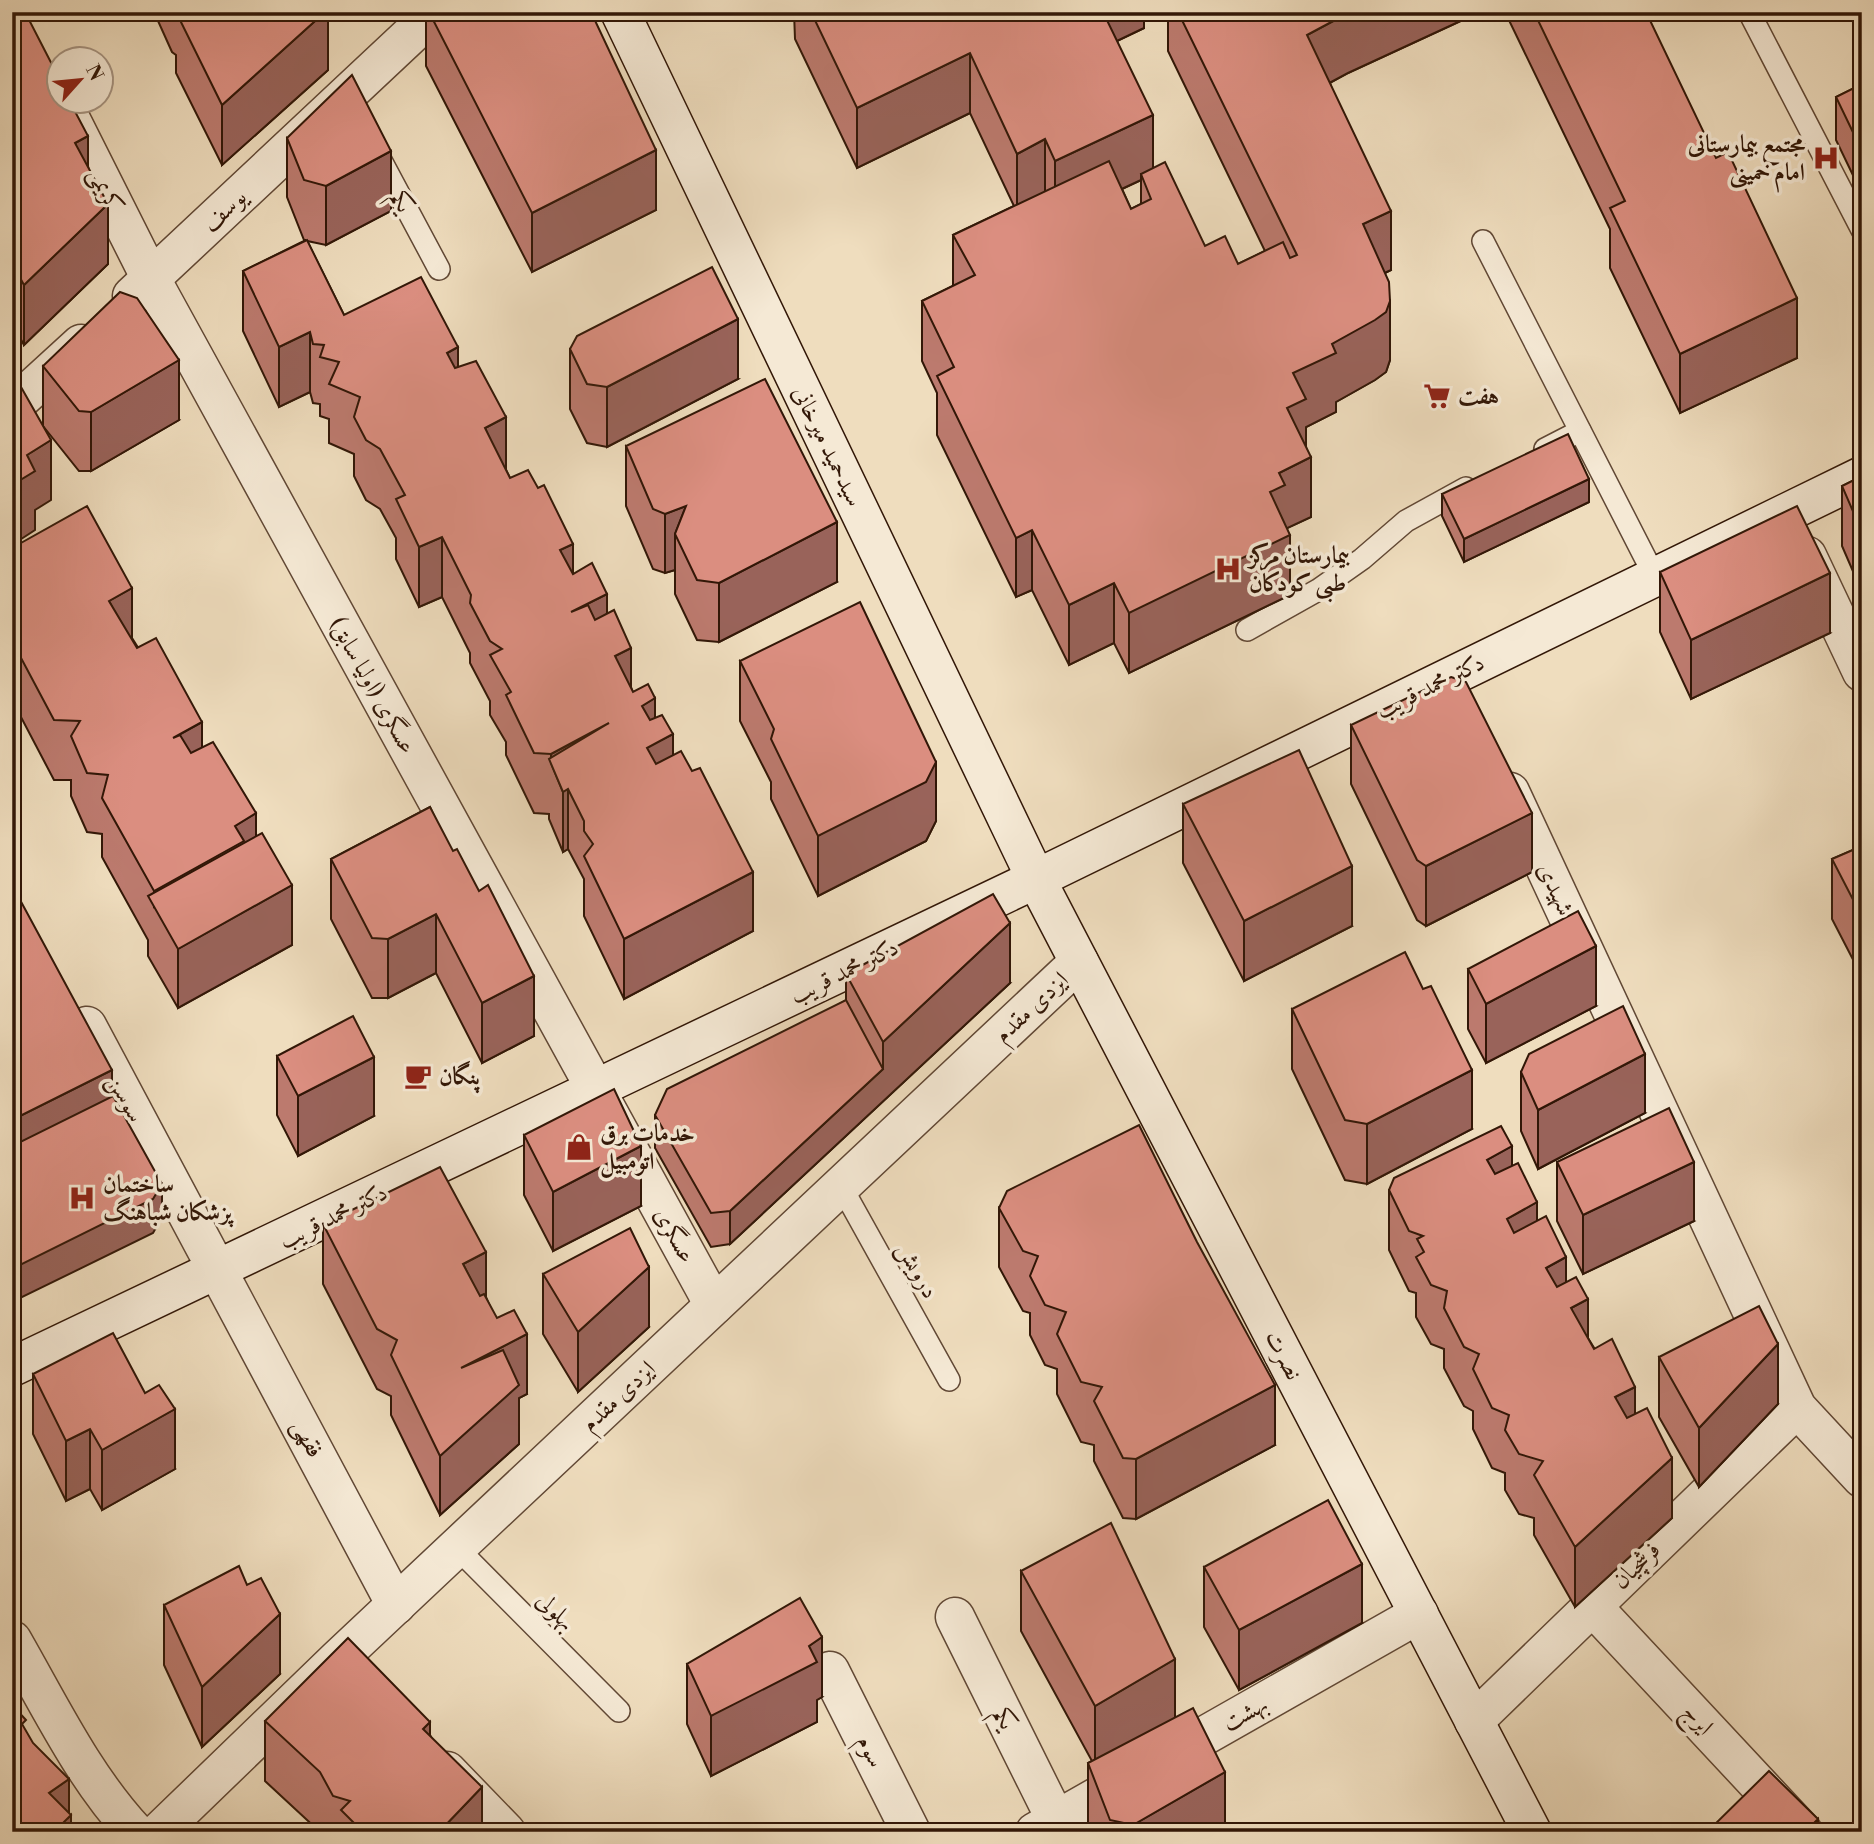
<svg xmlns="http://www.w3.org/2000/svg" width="1874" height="1844" viewBox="0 0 1874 1844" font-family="'Libre Bodoni',Amiri,serif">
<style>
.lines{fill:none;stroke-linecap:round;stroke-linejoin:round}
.service-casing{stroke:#614835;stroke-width:24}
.minor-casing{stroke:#614835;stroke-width:41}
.tertiary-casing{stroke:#614835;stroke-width:41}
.secondary-casing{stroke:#321707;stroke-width:41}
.service{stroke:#f5e9d5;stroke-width:21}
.minor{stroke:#f5e9d5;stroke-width:38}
.tertiary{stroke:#f5e9d5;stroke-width:38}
.secondary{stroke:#f5e9d5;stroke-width:38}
.wall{fill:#bc7a6e;stroke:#321707;stroke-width:2;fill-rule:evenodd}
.shaded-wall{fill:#99635a;stroke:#321707;stroke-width:2}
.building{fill:#db8e80;stroke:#321707;stroke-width:2}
.labels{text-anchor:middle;stroke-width:7;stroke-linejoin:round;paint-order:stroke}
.poi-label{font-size:24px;font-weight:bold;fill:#321707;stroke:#f5e9d5;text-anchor:start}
.street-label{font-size:24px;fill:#321707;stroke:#f5e9d5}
</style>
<rect width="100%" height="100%" fill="#efddbe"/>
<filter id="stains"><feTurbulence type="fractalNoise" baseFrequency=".00286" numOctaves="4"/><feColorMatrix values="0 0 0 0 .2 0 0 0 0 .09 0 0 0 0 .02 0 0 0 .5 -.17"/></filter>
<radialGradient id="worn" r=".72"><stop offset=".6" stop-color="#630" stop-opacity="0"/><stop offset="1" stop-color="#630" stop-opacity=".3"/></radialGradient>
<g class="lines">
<defs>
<g id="service">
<polyline points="1749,12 1862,230"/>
<polyline points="377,153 439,269"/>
<polyline points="1483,241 1655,577"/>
<polyline points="1545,449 1580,431"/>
<polyline points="1247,630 1318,590 1362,559 1406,521 1466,488"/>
<polyline points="841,1186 949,1380"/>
<polyline points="457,1548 619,1711"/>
</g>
<g id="minor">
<polyline points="62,102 151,279 714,1305"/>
<polyline points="132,296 435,12"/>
<polyline points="12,407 81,344"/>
<polyline points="1807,556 1862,672"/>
<polyline points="1510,792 1797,1408 1862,1478"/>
<polyline points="87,1026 396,1605"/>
<polyline points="1593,1607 1803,1832"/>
<polyline points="955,1617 1056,1820"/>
<polyline points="830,1671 911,1832"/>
<polyline points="1474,1721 1797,1408"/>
<polyline points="447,1771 506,1832"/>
<polyline points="159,1832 338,1659 1079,962"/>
<polyline points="1035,1832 1419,1614"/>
</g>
<path id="tertiary" d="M12 1640C50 1706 83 1776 135 1832"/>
<g id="secondary">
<polyline points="620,12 1036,879 1532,1832"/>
<polyline points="12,1367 1036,879 1862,476"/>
</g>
</defs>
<use href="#service" class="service-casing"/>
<use href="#minor" class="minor-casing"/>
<use href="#tertiary" class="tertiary-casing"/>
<use href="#secondary" class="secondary-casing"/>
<use href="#service" class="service"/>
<use href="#minor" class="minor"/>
<use href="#tertiary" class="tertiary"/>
<use href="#secondary" class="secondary"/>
</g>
<g class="wall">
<polygon points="12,12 88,166 108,264 24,345 12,323"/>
<polygon points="154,12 328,12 328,70 222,165 176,73 176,55 172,52"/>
<polygon points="426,12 591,12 656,210 532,272 426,66"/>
<path d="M794 12H1144V28L1117 41 1153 168 1205 246 1238 264 1265 251 1168 51V12H1480L1348 73 1330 83 1391 270 1385 273 1390 360 1386 372 1375 380 1336 402V412L1306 427V446L1311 517 1287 528 1290 595 1129 673 1114 643 1069 665 1032 590 1016 597 937 435V393L922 361V301L953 286V235L1014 206 970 113 857 168 795 39ZM1141 180V204L1131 209 1122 189Z"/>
<polygon points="1505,12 1646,12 1797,358 1680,413 1610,268 1610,229"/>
<polygon points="1862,84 1862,194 1836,140 1836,97"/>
<polygon points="287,138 391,211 326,245 307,241 344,315 458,367 510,478 573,574 607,614 631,687 633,692 655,718 753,931 624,999 584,916 584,879 568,849 563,852 549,819 549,814 534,813 506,755 506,742 490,715 490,701 470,663 470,653 442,597 419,607 396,559 396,538 380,509 366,500 354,476 354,454 329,443 329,419 320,416 320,404 313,403 310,392 279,407 243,331 243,271 306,240 304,240 287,197"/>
<polygon points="570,349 738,379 607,447 587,443 570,409"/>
<polygon points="43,366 179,420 91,471 79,471 43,426"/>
<polygon points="626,446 837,582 719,642 697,640 675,594 675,570 665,573 653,569 626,506"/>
<polygon points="1862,476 1862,592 1842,546 1842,486"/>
<polygon points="1442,494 1589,502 1464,562 1442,516"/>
<polygon points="12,548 132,638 256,836 292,945 178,1008 148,956 148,940 102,857 102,834 87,832 71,796 71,780 54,780 12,700"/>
<polygon points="1660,572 1830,633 1691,699 1660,632"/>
<polygon points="740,661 936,821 926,841 818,896 771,799 771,782 740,721"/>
<polygon points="1351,725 1532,872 1426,926 1417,920 1351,784"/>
<polygon points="1183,804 1352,926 1244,981 1183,863"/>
<polygon points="430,807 534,1036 482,1063 436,973 388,998 372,998 331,919 331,859"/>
<polygon points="1862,846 1862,977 1832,919 1832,859"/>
<polygon points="1468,969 1596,1006 1486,1063 1468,1029"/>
<polygon points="846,974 1010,983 730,1244 711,1247 655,1148 655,1115 846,1000"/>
<polygon points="1292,1009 1472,1129 1367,1184 1345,1180 1292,1069"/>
<polygon points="277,1056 374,1116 298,1156 277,1115"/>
<polygon points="1521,1072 1645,1113 1538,1169 1521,1131"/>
<polygon points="524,1135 641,1206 553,1251 524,1195"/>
<polygon points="1557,1162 1694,1221 1583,1274 1557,1221"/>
<polygon points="1512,1166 1566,1282 1588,1338 1635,1414 1672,1518 1575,1607 1534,1535 1534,1518 1519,1514 1505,1490 1505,1473 1492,1468 1473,1429 1473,1411 1464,1406 1444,1368 1444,1349 1431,1344 1416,1317 1416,1293 1409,1291 1389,1250 1389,1190"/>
<polygon points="999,1208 1275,1445 1136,1519 1123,1518 1094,1461 1094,1445 1081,1442 1057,1394 1057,1369 1045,1365 1030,1335 1030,1313 1023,1311 999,1267"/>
<polygon points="323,1224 486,1297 527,1394 519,1398 519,1444 440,1515 391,1415 391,1396 377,1389 323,1284"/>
<polygon points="543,1274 649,1327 578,1392 543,1334"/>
<polygon points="1659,1357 1778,1404 1699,1487 1659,1417"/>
<polygon points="33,1374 175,1469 102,1510 90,1489 66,1501 33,1434"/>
<polygon points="1204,1567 1362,1623 1239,1690 1204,1627"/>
<polygon points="1021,1571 1175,1718 1225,1832 1091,1832 1088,1823 1088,1763 1092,1761 1021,1631"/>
<polygon points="164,1605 280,1674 202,1747 164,1665"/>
<polygon points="687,1664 822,1697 817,1700 817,1722 711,1776 687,1724"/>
<polygon points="265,1721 430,1735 482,1832 320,1832 265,1781"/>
</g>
<g class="shaded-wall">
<polygon points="325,12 328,12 328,70 222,165 222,105"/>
<polygon points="1094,12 1144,12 1144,28 1094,52"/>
<polygon points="1350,12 1480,12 1348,73 1307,95 1307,35"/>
<polygon points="970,53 970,113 857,168 857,108"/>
<polygon points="1153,115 1153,174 1141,174 1141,180 1055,220 1055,161"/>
<polygon points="88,136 88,196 75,143"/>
<polygon points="1045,139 1045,198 1017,214 1017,154"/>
<polygon points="656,150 656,210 532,272 532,213"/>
<polygon points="391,151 391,211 326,245 326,186"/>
<polygon points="108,204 108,264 24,345 24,285"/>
<polygon points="1391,211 1391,270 1363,283 1363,224"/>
<polygon points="1797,298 1797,358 1680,413 1680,354"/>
<polygon points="1390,301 1390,360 1386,372 1375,380 1336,402 1336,412 1306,427 1306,459 1287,408 1293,373"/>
<polygon points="738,319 738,379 607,447 607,387"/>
<polygon points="310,332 310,392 279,407 279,347"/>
<polygon points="458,347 458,407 447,353"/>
<polygon points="179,360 179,420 91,471 91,412"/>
<polygon points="506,417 506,477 485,428"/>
<polygon points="51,440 51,500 35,510 35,530 12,545 12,485 27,455"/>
<polygon points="1311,457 1311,517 1285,529 1290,535 1290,595 1129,673 1129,613 1270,492 1279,473"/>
<polygon points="1589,479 1589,502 1464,562 1464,539"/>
<polygon points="686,506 675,534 675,570 665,573 665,514"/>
<polygon points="837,522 837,582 719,642 719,583"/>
<polygon points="1032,530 1032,590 1016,597 1016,538"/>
<polygon points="442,537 442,597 419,607 419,547"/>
<polygon points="573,544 573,604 560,550"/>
<polygon points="1830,573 1830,633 1691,699 1691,640"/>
<polygon points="1114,583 1114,643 1069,665 1069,605"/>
<polygon points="132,588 132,647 109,601"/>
<polygon points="607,594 607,653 571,612"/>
<polygon points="631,648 631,708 615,656"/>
<polygon points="655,698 655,743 673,734 673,794 647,807 642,706"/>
<polygon points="202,722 202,782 173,738"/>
<polygon points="609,723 568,789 568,849 563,852 563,792 551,763 551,754"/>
<polygon points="936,762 936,821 926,841 818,896 818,836"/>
<polygon points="256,813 256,872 154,907 154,891 235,826"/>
<polygon points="1532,813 1532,872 1426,926 1426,866"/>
<polygon points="1352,866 1352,926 1244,981 1244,921"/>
<polygon points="753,872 753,931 624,999 624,939"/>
<polygon points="292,885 292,945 178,1008 178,949"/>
<polygon points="436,914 436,973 388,998 388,939"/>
<polygon points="1010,923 1010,983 730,1244 730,1211 883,1069 883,1042"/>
<polygon points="1596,946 1596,1006 1486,1063 1486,1004"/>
<polygon points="534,976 534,1036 482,1063 482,1003"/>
<polygon points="1645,1054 1645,1113 1538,1169 1538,1110"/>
<polygon points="374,1057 374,1116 298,1156 298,1096"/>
<polygon points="112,1070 112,1129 12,1180 12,1120"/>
<polygon points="1472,1070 1472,1129 1367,1184 1367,1124"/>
<polygon points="641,1146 641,1206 553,1251 553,1192"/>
<polygon points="1512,1146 1512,1206 1487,1160"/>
<polygon points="1694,1162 1694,1221 1583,1274 1583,1215"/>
<polygon points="162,1184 162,1217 153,1233 12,1302 12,1269"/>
<polygon points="1537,1202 1537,1262 1507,1278 1507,1219"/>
<polygon points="486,1252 486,1311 463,1264"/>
<polygon points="1566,1257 1566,1317 1546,1268"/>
<polygon points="649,1267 649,1327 578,1392 578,1332"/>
<polygon points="1588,1299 1588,1359 1571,1308"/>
<polygon points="527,1334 527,1394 519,1398 519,1444 440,1515 440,1456 461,1368"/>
<polygon points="1778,1344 1778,1404 1699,1487 1699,1428"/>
<polygon points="1275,1385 1275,1445 1136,1519 1136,1459"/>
<polygon points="1635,1387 1635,1447 1615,1397"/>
<polygon points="175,1409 175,1469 102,1510 102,1450"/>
<polygon points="90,1429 90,1489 66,1501 66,1441"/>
<polygon points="1672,1458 1672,1518 1575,1607 1575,1547"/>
<polygon points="1362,1564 1362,1623 1239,1690 1239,1630"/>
<polygon points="280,1614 280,1674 202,1747 202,1687"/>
<polygon points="822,1637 822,1697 817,1700 817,1722 711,1776 711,1716 809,1646"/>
<polygon points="1175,1659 1175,1719 1095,1766 1095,1706"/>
<polygon points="430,1722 430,1782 423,1729"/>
<polygon points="1225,1772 1225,1832 1133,1832 1133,1825"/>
<polygon points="69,1779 69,1817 71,1815 71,1832 49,1832 49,1793"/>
<polygon points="482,1787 482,1832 439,1832"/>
<polygon points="1818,1819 1818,1832 1805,1832"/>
</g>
<g class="building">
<polygon points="12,12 25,12 60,80 60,102 70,102 88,136 75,143 108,204 24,285 12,263"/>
<polygon points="176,12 325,12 222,105"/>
<polygon points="429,12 591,12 656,150 532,213"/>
<polygon points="811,12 1103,12 1153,115 1055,161 1045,139 1017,154 970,53 857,108"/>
<polygon points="1178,12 1350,12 1307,35 1391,211 1363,224 1389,282 1390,301 1386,312 1375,320 1332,344 1336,353 1293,373 1306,399 1287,408 1311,457 1279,473 1285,485 1270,492 1290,535 1129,613 1114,583 1069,605 1032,530 1016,538 937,376 954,367 922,301 975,275 953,235 1109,161 1131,209 1151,199 1141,174 1165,162 1205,246 1225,236 1238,264 1283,242 1290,258 1297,255"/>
<polygon points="1534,12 1646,12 1716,158 1728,152 1797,298 1680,354 1610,208 1625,201"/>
<polygon points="352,75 391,151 326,186 304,180 287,138"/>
<polygon points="1862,84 1862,151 1836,97"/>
<polygon points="307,240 344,315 421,277 458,347 447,353 455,368 476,361 506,417 485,428 510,478 528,470 538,488 544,485 573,544 560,550 573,574 592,563 607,594 571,612 588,605 595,620 614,610 631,648 615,656 633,692 648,684 655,698 642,706 650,720 662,715 673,734 647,748 656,764 681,751 692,771 700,768 753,872 624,939 584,856 593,844 584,831 584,821 568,789 563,792 549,759 609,723 551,754 534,753 506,695 511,692 490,655 502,649 490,641 470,603 471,595 442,537 419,547 396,499 405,495 380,449 366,440 354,417 360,397 329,384 339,362 320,357 324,345 313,344 310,332 279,347 243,271"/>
<polygon points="712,267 738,319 607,387 587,384 570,349 577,336"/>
<polygon points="120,292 137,298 179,360 91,412 79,411 43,366"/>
<polygon points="765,379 837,522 719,583 697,580 675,534 686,506 665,514 653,509 626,446"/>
<polygon points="21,387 51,440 27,455 35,471 12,485 12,394"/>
<polygon points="1568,434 1589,479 1464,539 1442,494"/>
<polygon points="1862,476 1862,532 1842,486"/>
<polygon points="87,506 132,588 109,601 137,648 156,638 202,722 173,738 180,735 191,753 213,742 256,813 235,826 244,841 154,891 102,798 108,775 87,773 71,736 80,721 54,720 12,641 12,548"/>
<polygon points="1797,506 1830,573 1691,640 1660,572"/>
<polygon points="860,602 936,762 926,782 818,836 771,739 774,729 740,661"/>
<polygon points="1451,677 1466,682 1532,813 1426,866 1417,860 1351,725"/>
<polygon points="1299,750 1352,866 1244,921 1183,804"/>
<polygon points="430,807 453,851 457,849 479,891 488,885 534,976 482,1003 436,914 388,939 372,938 331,859"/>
<polygon points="262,833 292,885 178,949 148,896"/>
<polygon points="1862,846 1862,917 1832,859"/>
<polygon points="12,885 112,1070 12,1120"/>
<polygon points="993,894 1010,923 883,1042 846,974"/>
<polygon points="1578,911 1596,946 1486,1004 1468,969"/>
<polygon points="1405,952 1423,989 1431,986 1472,1070 1367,1124 1345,1120 1292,1009"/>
<polygon points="846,1000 883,1069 730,1211 711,1213 655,1115 667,1089"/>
<polygon points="1623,1006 1645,1054 1538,1110 1521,1072 1529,1054"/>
<polygon points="353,1016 374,1057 298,1096 277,1056"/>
<polygon points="614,1089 641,1146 553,1192 524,1135"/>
<polygon points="113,1096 162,1184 153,1199 12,1269 12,1146"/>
<polygon points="1669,1108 1694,1162 1583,1215 1557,1162"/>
<polygon points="1139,1125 1197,1242 1275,1385 1136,1459 1123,1458 1094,1401 1102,1387 1081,1382 1057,1334 1066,1312 1045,1305 1030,1276 1038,1256 1023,1251 999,1208 1007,1191"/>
<polygon points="1501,1126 1512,1146 1487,1160 1495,1174 1518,1163 1537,1202 1507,1219 1514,1233 1546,1216 1566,1257 1546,1268 1557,1287 1576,1277 1588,1299 1571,1308 1594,1349 1612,1339 1635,1387 1615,1397 1627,1418 1647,1408 1672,1458 1575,1547 1534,1475 1543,1461 1519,1454 1505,1430 1509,1415 1492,1408 1473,1369 1479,1354 1464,1347 1444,1308 1447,1291 1431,1285 1416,1257 1424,1252 1417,1239 1423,1236 1409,1231 1389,1190 1394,1178"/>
<polygon points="440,1167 486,1252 463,1264 480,1296 484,1294 497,1318 514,1310 527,1334 461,1368 503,1350 519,1385 440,1456 391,1355 397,1340 377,1329 323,1224"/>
<polygon points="630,1228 649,1267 578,1332 543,1274"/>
<polygon points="1759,1306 1778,1344 1699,1428 1659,1357"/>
<polygon points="113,1333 145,1393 159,1385 175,1409 102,1450 90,1429 66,1441 33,1374"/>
<polygon points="1328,1500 1362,1564 1239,1630 1204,1567"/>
<polygon points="1111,1523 1175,1659 1095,1706 1021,1571"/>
<polygon points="239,1566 247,1585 261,1578 280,1614 202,1687 164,1605"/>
<polygon points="800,1598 822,1637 809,1646 817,1662 711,1716 687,1664"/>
<polygon points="348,1638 430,1722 423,1729 482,1787 439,1832 363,1832 341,1810 350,1801 333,1796 320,1772 265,1721"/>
<polygon points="12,1697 18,1702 14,1707 26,1720 22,1724 33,1743 69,1779 49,1793 71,1815 54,1832 12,1832"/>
<polygon points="1193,1708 1225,1772 1133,1825 1110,1820 1088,1763"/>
<polygon points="1769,1771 1818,1819 1805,1832 1707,1832"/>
</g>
<defs>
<symbol id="hospital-bare" viewBox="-9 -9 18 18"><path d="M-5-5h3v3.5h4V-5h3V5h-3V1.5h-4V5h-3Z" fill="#8f2418" stroke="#f5e9d5" stroke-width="2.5" paint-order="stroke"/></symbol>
<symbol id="supermarket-bare" viewBox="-9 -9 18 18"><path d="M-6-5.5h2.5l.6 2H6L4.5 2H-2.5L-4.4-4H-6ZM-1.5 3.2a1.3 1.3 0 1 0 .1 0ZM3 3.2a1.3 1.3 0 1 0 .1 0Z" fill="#8f2418" stroke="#f5e9d5" stroke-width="2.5" paint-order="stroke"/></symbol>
<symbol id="cafe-bare" viewBox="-9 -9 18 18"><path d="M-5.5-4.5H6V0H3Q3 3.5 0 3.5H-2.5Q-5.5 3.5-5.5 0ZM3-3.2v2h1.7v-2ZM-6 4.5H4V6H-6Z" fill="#8f2418" stroke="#f5e9d5" stroke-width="2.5" paint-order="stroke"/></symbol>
<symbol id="shop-bare" viewBox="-9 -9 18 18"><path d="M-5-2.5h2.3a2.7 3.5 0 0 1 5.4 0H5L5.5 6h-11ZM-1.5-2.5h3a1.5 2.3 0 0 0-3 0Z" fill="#8f2418" stroke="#f5e9d5" stroke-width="2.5" paint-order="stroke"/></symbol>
</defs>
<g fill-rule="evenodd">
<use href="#hospital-bare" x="1807" y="139" width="38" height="38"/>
<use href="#supermarket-bare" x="1418" y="377" width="38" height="38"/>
<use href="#hospital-bare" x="1209" y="550" width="38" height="38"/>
<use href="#cafe-bare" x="399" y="1057" width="38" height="38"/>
<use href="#shop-bare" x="560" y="1128" width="38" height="38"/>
<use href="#hospital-bare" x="63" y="1179" width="38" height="38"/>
</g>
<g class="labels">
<g class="poi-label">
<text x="1805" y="152" text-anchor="end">مجتمع بیمارستانی<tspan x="1805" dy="28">امام خمینی</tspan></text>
<text x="1458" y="404">هفت</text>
<text x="1249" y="563">بیمارستان مرکز<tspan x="1249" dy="28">طبی کودکان</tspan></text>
<text x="439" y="1084">پنگان</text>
<text x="600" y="1141">خدمات برق<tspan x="600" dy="28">اتومبیل</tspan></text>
<text x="103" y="1192">ساختمان<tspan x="103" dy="28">پزشکان شباهنگ</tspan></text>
</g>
<g class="street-label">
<text transform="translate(106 190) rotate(64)" y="8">کریمی</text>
<text transform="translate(402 201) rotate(62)" y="8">یکم</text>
<text transform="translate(224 210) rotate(-43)" y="8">یوسف</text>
<text transform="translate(828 446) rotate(64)" y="8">سیدحمید میرخانی</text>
<text transform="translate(373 685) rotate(61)" y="8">عسگری (اولیا سابق)</text>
<text transform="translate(1430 686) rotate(-26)" y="8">دکتر محمد قریب</text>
<text transform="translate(1556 889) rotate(65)" y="8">شهیدی</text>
<text transform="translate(844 971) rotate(-26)" y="8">دکتر محمد قریب</text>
<text transform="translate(1031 1007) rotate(-43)" y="8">ایزدی مقدم</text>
<text transform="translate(126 1098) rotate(61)" y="8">سوسن</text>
<text transform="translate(333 1216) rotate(-26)" y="8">دکتر محمد قریب</text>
<text transform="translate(675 1235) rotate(61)" y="8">عسگری</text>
<text transform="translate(918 1270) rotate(61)" y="8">درویش</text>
<text transform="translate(1284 1355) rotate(62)" y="8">نصرت</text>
<text transform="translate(618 1396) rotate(-43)" y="8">ایزدی مقدم</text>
<text transform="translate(308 1438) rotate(62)" y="8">فقهی</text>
<text transform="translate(1636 1565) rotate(-44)" y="8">فرشچیان</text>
<text transform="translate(556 1611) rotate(45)" y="8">بهلولی</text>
<text transform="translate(1245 1713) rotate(-29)" y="8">بهشت</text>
<text transform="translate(1005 1718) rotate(63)" y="8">یکم</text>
<text transform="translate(1698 1719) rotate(47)" y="8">ایرج</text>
<text transform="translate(871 1751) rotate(63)" y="8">سوم</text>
</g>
</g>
<rect width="1874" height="1844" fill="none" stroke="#efddbe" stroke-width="42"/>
<rect x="14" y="14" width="1846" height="1816" fill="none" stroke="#321707" stroke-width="3.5"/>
<rect x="21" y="21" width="1832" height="1802" fill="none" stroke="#321707" stroke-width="2"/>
<g transform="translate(80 80) rotate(63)"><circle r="33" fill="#f5e9d5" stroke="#a79583" stroke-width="2"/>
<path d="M0-5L12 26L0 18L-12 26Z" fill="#8f2418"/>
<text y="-10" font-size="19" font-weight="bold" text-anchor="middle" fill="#321707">N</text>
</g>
<rect width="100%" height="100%" filter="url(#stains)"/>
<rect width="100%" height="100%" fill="url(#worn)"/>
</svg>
